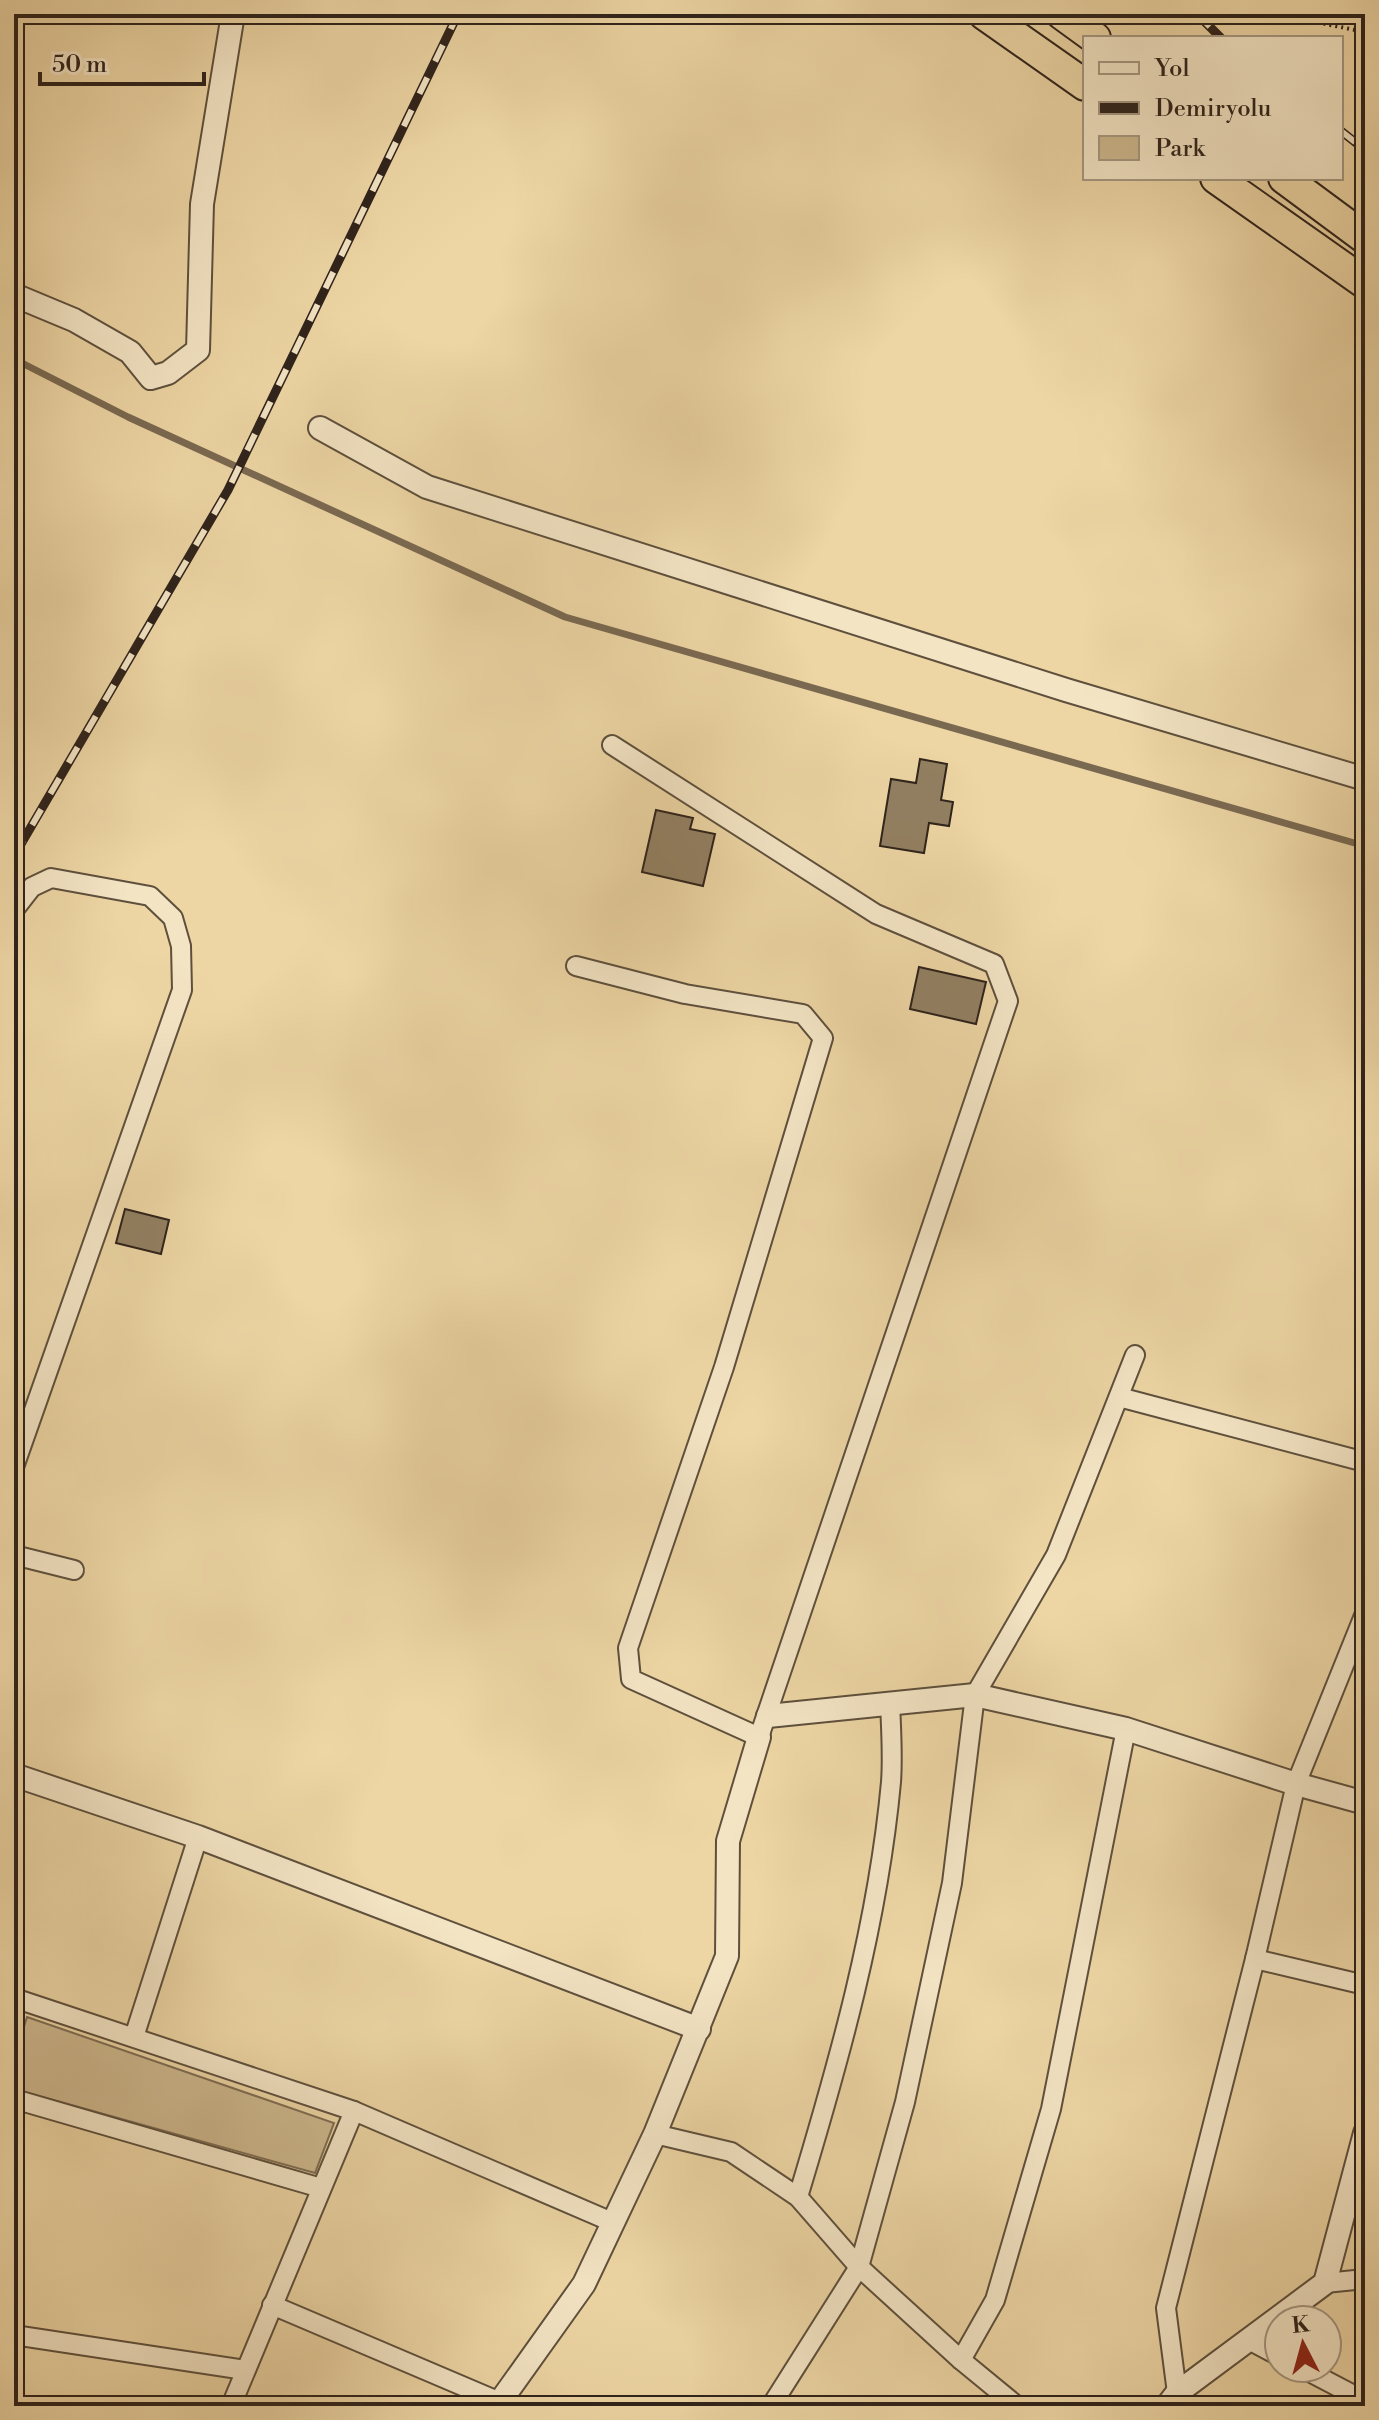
<svg xmlns="http://www.w3.org/2000/svg" width="1379" height="2420" viewBox="0 0 1379 2420" font-family="'Libre Bodoni',serif">
<style>
.green{fill:#cdb78d;stroke:#7e6d54;stroke-width:2}
.lines{fill:none;stroke-linecap:round;stroke-linejoin:round}
.stream{stroke:#7a6951;stroke-width:7}
.building{fill:#928062;stroke:#2f231b;stroke-width:2}
.minor-casing{stroke:#5e503d;stroke-width:22}
.tertiary-casing{stroke:#5e503d;stroke-width:26}
.trunk-casing{stroke:#2f231b;stroke-width:34}
.path{stroke:#2f231b;stroke-width:4;stroke-dasharray:2 4;stroke-linecap:butt}
.minor{stroke:#f3e4c4;stroke-width:18}
.tertiary{stroke:#f3e4c4;stroke-width:22}
.trunk{stroke:#edd5a4;stroke-width:30}
.rail-casing{stroke:#2f231b;stroke-width:9}
.rail{stroke:#f3e4c4;stroke-width:6;stroke-dasharray:18;stroke-linecap:butt}
</style>
<rect width="100%" height="100%" fill="#edd5a4"/>
<filter id="stains"><feTurbulence type="fractalNoise" baseFrequency=".0025" numOctaves="4"/><feColorMatrix values="0 0 0 0 .2 0 0 0 0 .09 0 0 0 0 .02 0 0 0 .5 -.17"/></filter>
<radialGradient id="worn" r=".72"><stop offset=".6" stop-color="#630" stop-opacity="0"/><stop offset="1" stop-color="#630" stop-opacity=".3"/></radialGradient>
<polygon class="green" points="27,2017 334,2123 315,2173 14,2089 14,2059"/>
<g class="lines">
<polyline class="stream" points="14,359 128,417 565,617 1365,846"/>
</g>
<g class="building">
<polygon points="920,759 947,764 941,800 953,802 949,826 929,823 924,853 880,846 891,779 916,783"/>
<polygon points="656,810 693,818 690,829 715,834 703,886 642,872"/>
<polygon points="919,967 986,982 976,1024 910,1009"/>
<polygon points="125,1209 169,1220 161,1254 116,1243"/>
</g>
<g class="lines">
<defs>
<g id="minor">
<polyline points="14,425 14,427"/>
<polyline points="14,910 32,887 51,878 150,896 173,918 181,946 182,990 14,1467"/>
<polyline points="576,966 685,994 803,1014 823,1038 724,1367 628,1648 631,1679 759,1737 1008,1001 994,964 876,914 612,745"/>
<polyline points="1119,1397 1365,1462"/>
<polyline points="14,1555 74,1570"/>
<polyline points="1255,1959 1365,1985"/>
<polyline points="14,1998 354,2111 612,2222"/>
<polyline points="134,2037 198,1837"/>
<polyline points="14,2099 321,2188"/>
<polyline points="655,2134 731,2152 798,2197 859,2267 961,2360 1017,2406"/>
<path d="M798 2197C839 2061 878 1924 891 1782 893 1756 891 1729 890 1702"/>
<polyline points="1325,2283 1365,2279"/>
<polyline points="272,2305 500,2402"/>
<polyline points="14,2335 245,2370"/>
<polyline points="1249,2340 1279,2356"/>
<polyline points="961,2360 995,2300 1051,2109 1126,1729"/>
<polyline points="1302,2368 1365,2401"/>
<polyline points="1177,2393 1166,2308 1255,1959 1296,1784 1365,1613"/>
<polyline points="231,2406 354,2111"/>
<polyline points="771,2406 859,2267 905,2102 952,1883 975,1695 1056,1555 1135,1355"/>
</g>
<g id="tertiary">
<polyline points="14,295 74,320 130,352 151,378 168,373 198,350 202,204 233,14"/>
<polyline points="320,428 427,487 1066,690 1365,779"/>
<polyline points="768,1716 975,1695 1126,1729 1296,1784 1365,1803"/>
<polyline points="14,1775 198,1837 699,2029"/>
<polyline points="497,2406 584,2284 655,2134 727,1956 728,1841 759,1737"/>
<polyline points="1167,2406 1177,2393 1325,2283 1365,2133"/>
</g>
<g id="trunk">
<polyline points="984,14 1085,85"/>
<polyline points="1062,14 1095,38"/>
<polyline points="1216,178 1365,283"/>
<polyline points="1284,178 1365,238"/>
</g>
</defs>
<use href="#minor" class="minor-casing"/>
<use href="#tertiary" class="tertiary-casing"/>
<use href="#trunk" class="trunk-casing"/>
<polyline class="path" points="1307,14 1306,20 1365,32"/>
<use href="#minor" class="minor"/>
<use href="#tertiary" class="tertiary"/>
<use href="#trunk" class="trunk"/>
<defs>
<g id="rail">
<polyline points="1197,14 1221,38"/>
<polyline points="1341,131 1365,150"/>
<polyline points="14,856 228,490 458,14"/>
</g>
</defs>
<use href="#rail" class="rail-casing"/>
<use href="#rail" class="rail"/>
</g>
<rect width="1379" height="2420" fill="none" stroke="#edd5a4" stroke-width="48"/>
<rect x="16" y="16" width="1347" height="2388" fill="none" stroke="#2f231b" stroke-width="4"/>
<rect x="24" y="24" width="1331" height="2372" fill="none" stroke="#2f231b" stroke-width="2"/>
<rect x="1083" y="36" width="260" height="144" fill="#f3e4c4" stroke="#a59780" stroke-width="2"/>
<rect x="1099" y="62" width="40" height="12" fill="#f3e4c4" stroke="#a59780" stroke-width="2"/>
<text x="1155" y="76" font-size="24" fill="#2f231b">Yol</text>
<rect x="1099" y="102" width="40" height="12" fill="#2f231b" stroke="#a59780" stroke-width="2"/>
<text x="1155" y="116" font-size="24" fill="#2f231b">Demiryolu</text>
<rect x="1099" y="136" width="40" height="24" fill="#cdb78d" stroke="#a59780" stroke-width="2"/>
<text x="1155" y="156" font-size="24" fill="#2f231b">Park</text>
<g transform="translate(1303 2344) rotate(354)"><circle r="38" fill="#f3e4c4" stroke="#a59780" stroke-width="2"/>
<path d="M0-6L14 30L0 20L-14 30Z" fill="#8f2418"/>
<text y="-12" font-size="22" font-weight="bold" text-anchor="middle" fill="#2f231b">K</text>
</g>
<path d="M40 72v12h164v-12" fill="none" stroke="#2f231b" stroke-width="4"/>
<text x="52" y="72" font-size="24" fill="#2f231b" stroke="#f3e4c4" stroke-width="6" paint-order="stroke">50 m</text>
<rect width="100%" height="100%" filter="url(#stains)"/>
<rect width="100%" height="100%" fill="url(#worn)"/>
</svg>
